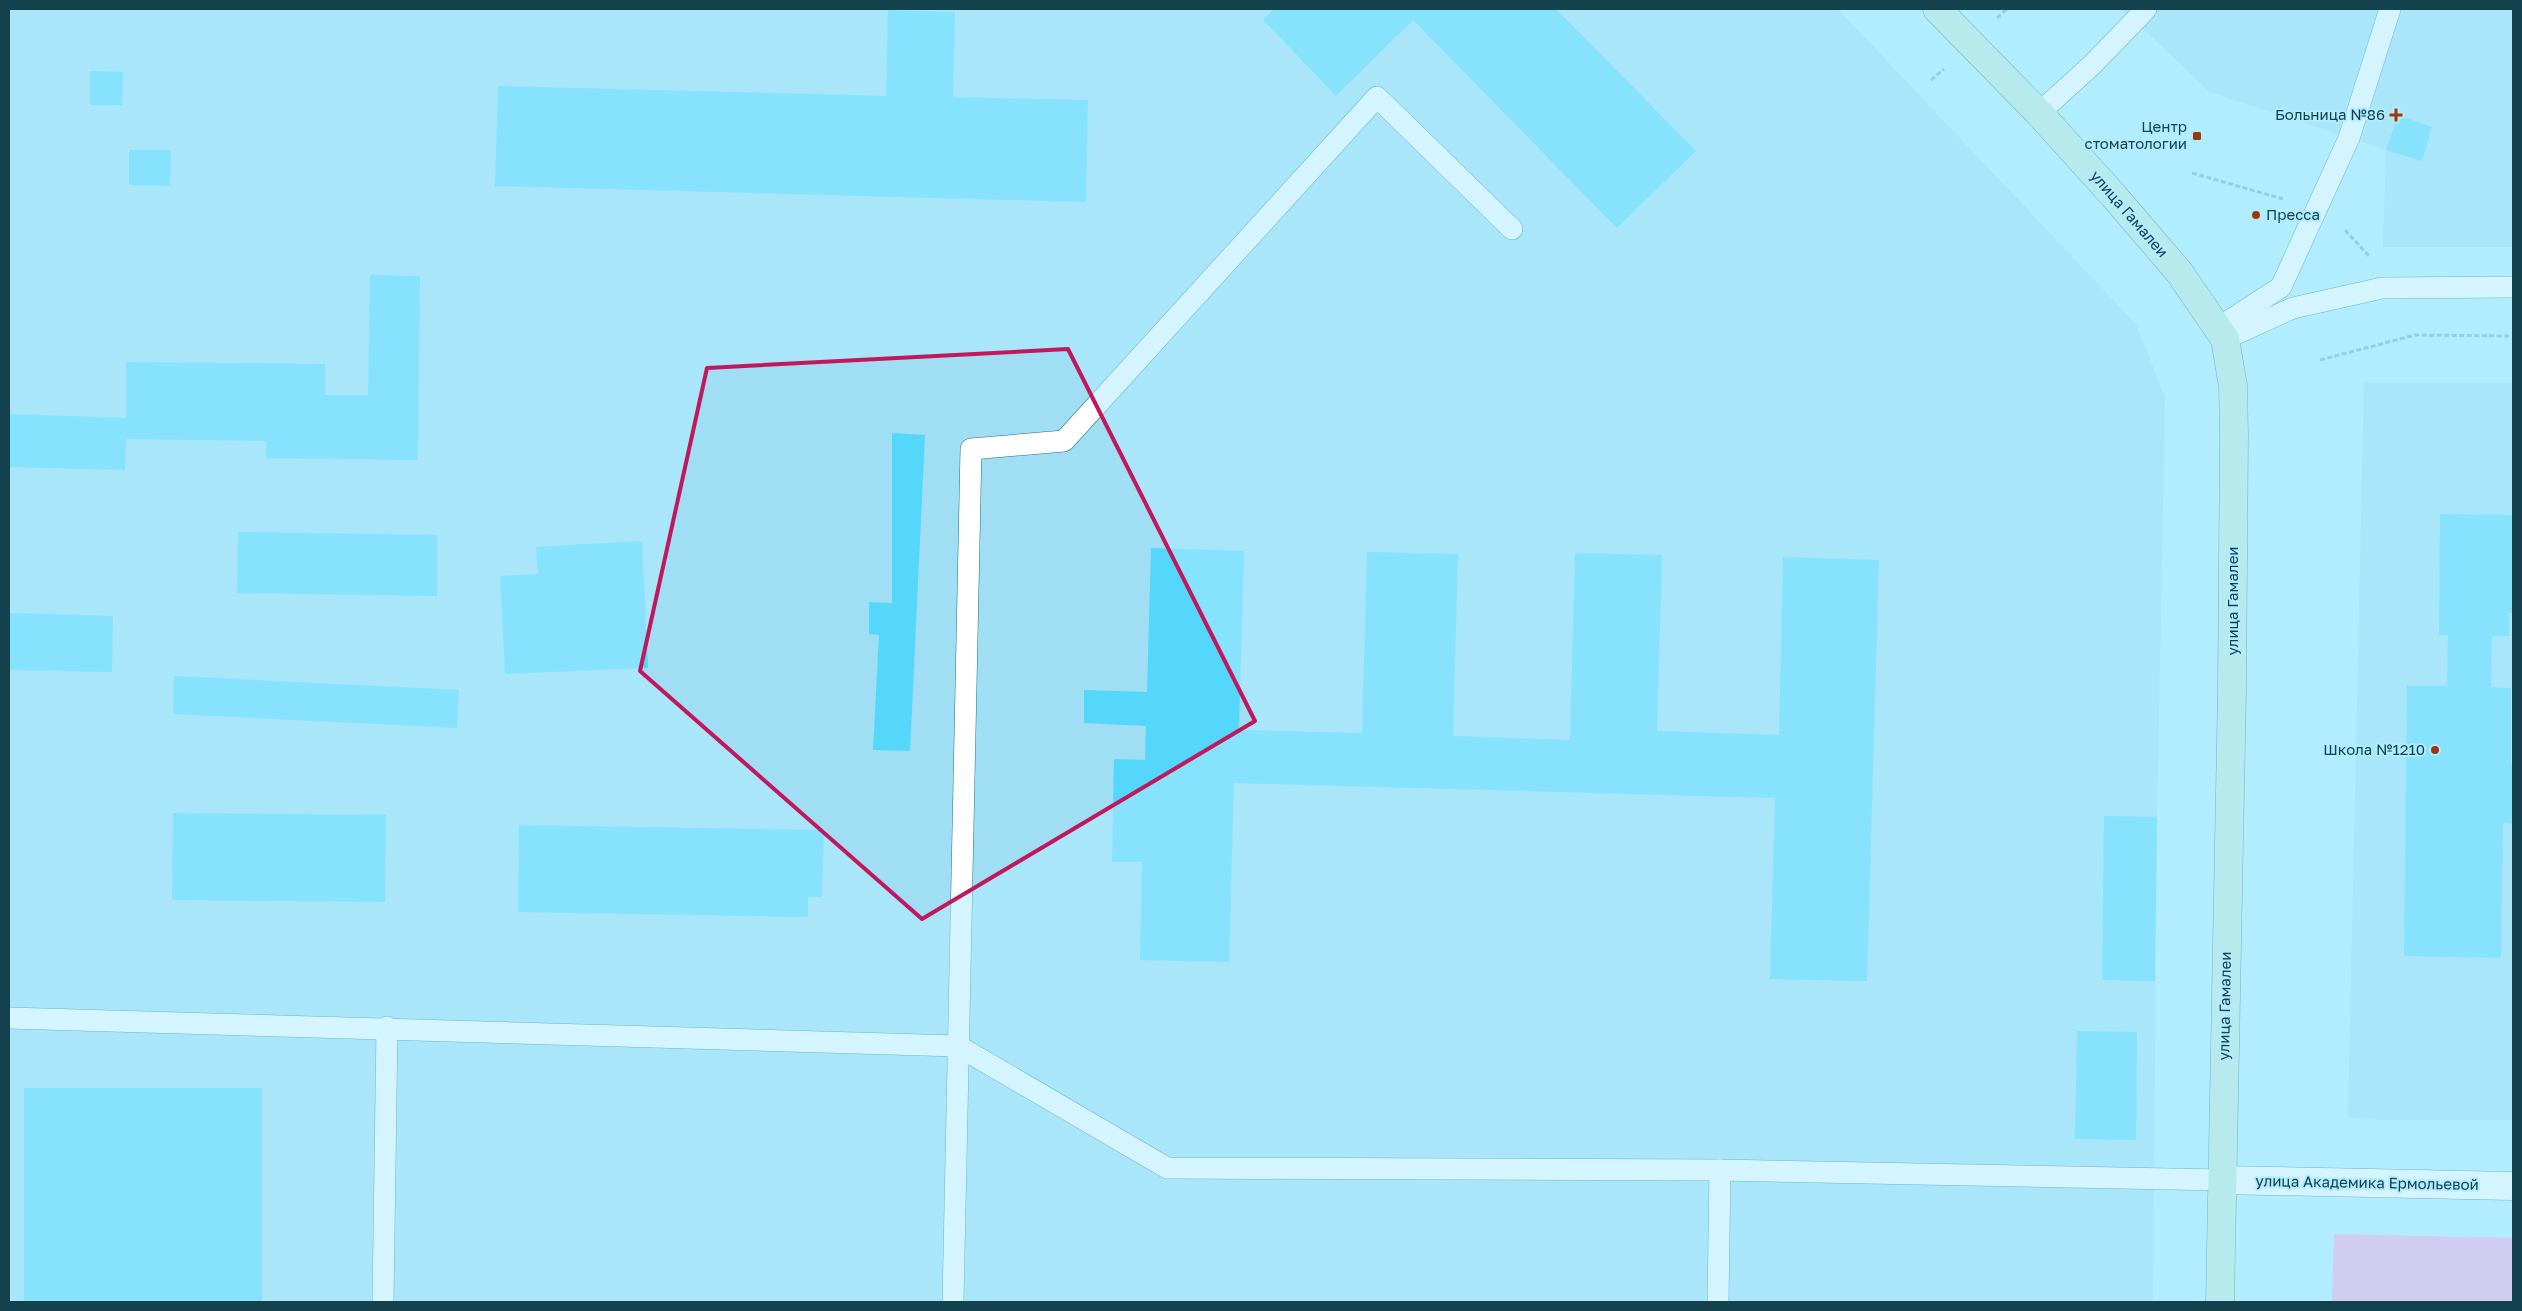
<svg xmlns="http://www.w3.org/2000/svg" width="2522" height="1311" viewBox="0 0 2522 1311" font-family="'Golos Text',sans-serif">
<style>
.built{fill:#9fdef3}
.green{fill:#f9a7dd}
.building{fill:#55d6fb}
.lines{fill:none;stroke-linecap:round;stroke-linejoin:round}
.lane-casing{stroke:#1d748b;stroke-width:22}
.street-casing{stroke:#1d748b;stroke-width:29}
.secondary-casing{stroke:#1d748b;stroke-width:29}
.path{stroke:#75abbc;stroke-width:3;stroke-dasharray:5 2.5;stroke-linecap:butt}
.lane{stroke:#fff;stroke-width:21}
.street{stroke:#fff;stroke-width:28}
.secondary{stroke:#bde7d6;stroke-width:28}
.marked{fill:none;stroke:#c2185b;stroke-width:4;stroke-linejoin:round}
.poi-dot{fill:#9d3808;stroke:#b1ecff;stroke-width:2}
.labels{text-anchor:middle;stroke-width:4;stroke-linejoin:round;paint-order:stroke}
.poi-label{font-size:15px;fill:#13414e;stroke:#b1ecff;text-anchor:end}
.street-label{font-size:15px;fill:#13414e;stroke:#b1ecff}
</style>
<rect width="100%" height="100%" fill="#b1ecff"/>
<g class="built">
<polygon points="9,9 1838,9 2136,324 2165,397 2157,817 2153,1302 9,1302"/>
<polygon points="2122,9 2513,9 2513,247 2383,247 2386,150 2210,92"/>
<polygon points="2364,383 2513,383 2513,1120 2377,1120 2348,1117"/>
</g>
<polygon class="green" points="2334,1234 2513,1238 2513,1302 2332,1302"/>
<g class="building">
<polygon points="1274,9 1556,9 1696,151 1617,228 1413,20 1336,96 1263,20"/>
<polygon points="888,10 955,12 953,97 1088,100 1086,202 495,186 498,86 886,96"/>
<polygon points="90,71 123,72 122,105 90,105"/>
<polygon points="2398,115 2432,127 2422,161 2386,150"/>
<polygon points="129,150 171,150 170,186 129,185"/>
<polygon points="370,275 420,276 418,460 266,458 266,441 126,439 125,470 9,467 9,414 126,418 126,362 325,364 325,395 368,395"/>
<polygon points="892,433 925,435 910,751 873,750 879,635 869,634 869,602 892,603"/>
<polygon points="2440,514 2513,515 2513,613 2509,613 2509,636 2492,636 2491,687 2511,688 2511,764 2513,764 2513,824 2503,823 2501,958 2404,956 2407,686 2447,686 2448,635 2439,635"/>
<polygon points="238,532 437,535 437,596 237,593"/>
<polygon points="642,541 648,668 505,674 500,576 538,574 536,547"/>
<polygon points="1151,548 1244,551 1239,730 1362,733 1367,552 1458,554 1453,736 1570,740 1575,553 1662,555 1657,731 1779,735 1783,557 1879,560 1867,981 1770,979 1775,798 1234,783 1229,962 1140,960 1142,862 1112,862 1114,759 1145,760 1146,726 1084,723 1084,690 1147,692"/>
<polygon points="9,613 113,616 112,672 9,670"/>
<polygon points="174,676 459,690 457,728 173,714"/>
<polygon points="173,813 386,815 385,902 172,900"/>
<polygon points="2104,816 2157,817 2155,981 2102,980"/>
<polygon points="519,825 824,830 822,897 808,897 808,917 518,912"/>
<polygon points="2077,1031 2137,1032 2136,1140 2075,1139"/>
<rect x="24" y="1088" width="238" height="214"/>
</g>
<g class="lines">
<defs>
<g id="lane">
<polyline points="2039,113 2093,64 2146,9"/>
<polyline points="2218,328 2281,287 2349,138 2390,9"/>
<polyline points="2225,339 2293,308 2382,288 2513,287"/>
<polyline points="9,1018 958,1046 1167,1168 1720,1170 2221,1180"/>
<polyline points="383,1302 387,1027"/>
<polyline points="953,1302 971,449 1064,441 1377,97 1512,229"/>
<polyline points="1718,1302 1720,1170"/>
</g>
<polyline id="street" points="2221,1180 2513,1186"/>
<polyline id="secondary" points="1937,9 2039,113 2113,195 2179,272 2225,339 2233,386 2234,435 2232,690 2220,1302"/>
</defs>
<use href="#lane" class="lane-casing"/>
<use href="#street" class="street-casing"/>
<use href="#secondary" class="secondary-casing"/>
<g class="path">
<polyline points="1997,18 2007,9"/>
<polyline points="1931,80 1944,69"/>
<polyline points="2192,173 2283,199"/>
<polyline points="2345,230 2369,256"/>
<polyline points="2320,360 2415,335 2513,336"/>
</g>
<use href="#lane" class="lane"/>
<use href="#street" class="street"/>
<use href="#secondary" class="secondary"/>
</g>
<path d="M0 0H2522V1311H0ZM1068 349 1255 721 922 919 640 671 707 368Z" fill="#b1ecff" fill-opacity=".55" fill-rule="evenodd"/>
<path class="marked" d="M1068 349 1255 721 922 919 640 671 707 368Z"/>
<g class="poi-dot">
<path d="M2393.5 107.5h5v5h5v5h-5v5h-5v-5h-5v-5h5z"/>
<rect x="2192" y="131" width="10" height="10" rx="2.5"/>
<circle cx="2256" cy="215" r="5"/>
<circle cx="2435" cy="750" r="5"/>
</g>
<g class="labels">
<g class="poi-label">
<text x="2385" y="120">Больница №86</text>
<text x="2187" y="132">Центр<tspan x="2187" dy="17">стоматологии</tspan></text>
<text x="2266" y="220" text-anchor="start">Пресса</text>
<text x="2425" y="755">Школа №1210</text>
</g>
<g class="street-label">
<text transform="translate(2129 214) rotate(49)" y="5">улица Гамалеи</text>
<text transform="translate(2233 601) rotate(-90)" y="5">улица Гамалеи</text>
<text transform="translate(2225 1006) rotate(-89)" y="5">улица Гамалеи</text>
<text transform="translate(2367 1183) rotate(1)" y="5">улица Академика Ермольевой</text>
</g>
</g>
<rect width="2522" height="1311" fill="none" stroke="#13414e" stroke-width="20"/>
</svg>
